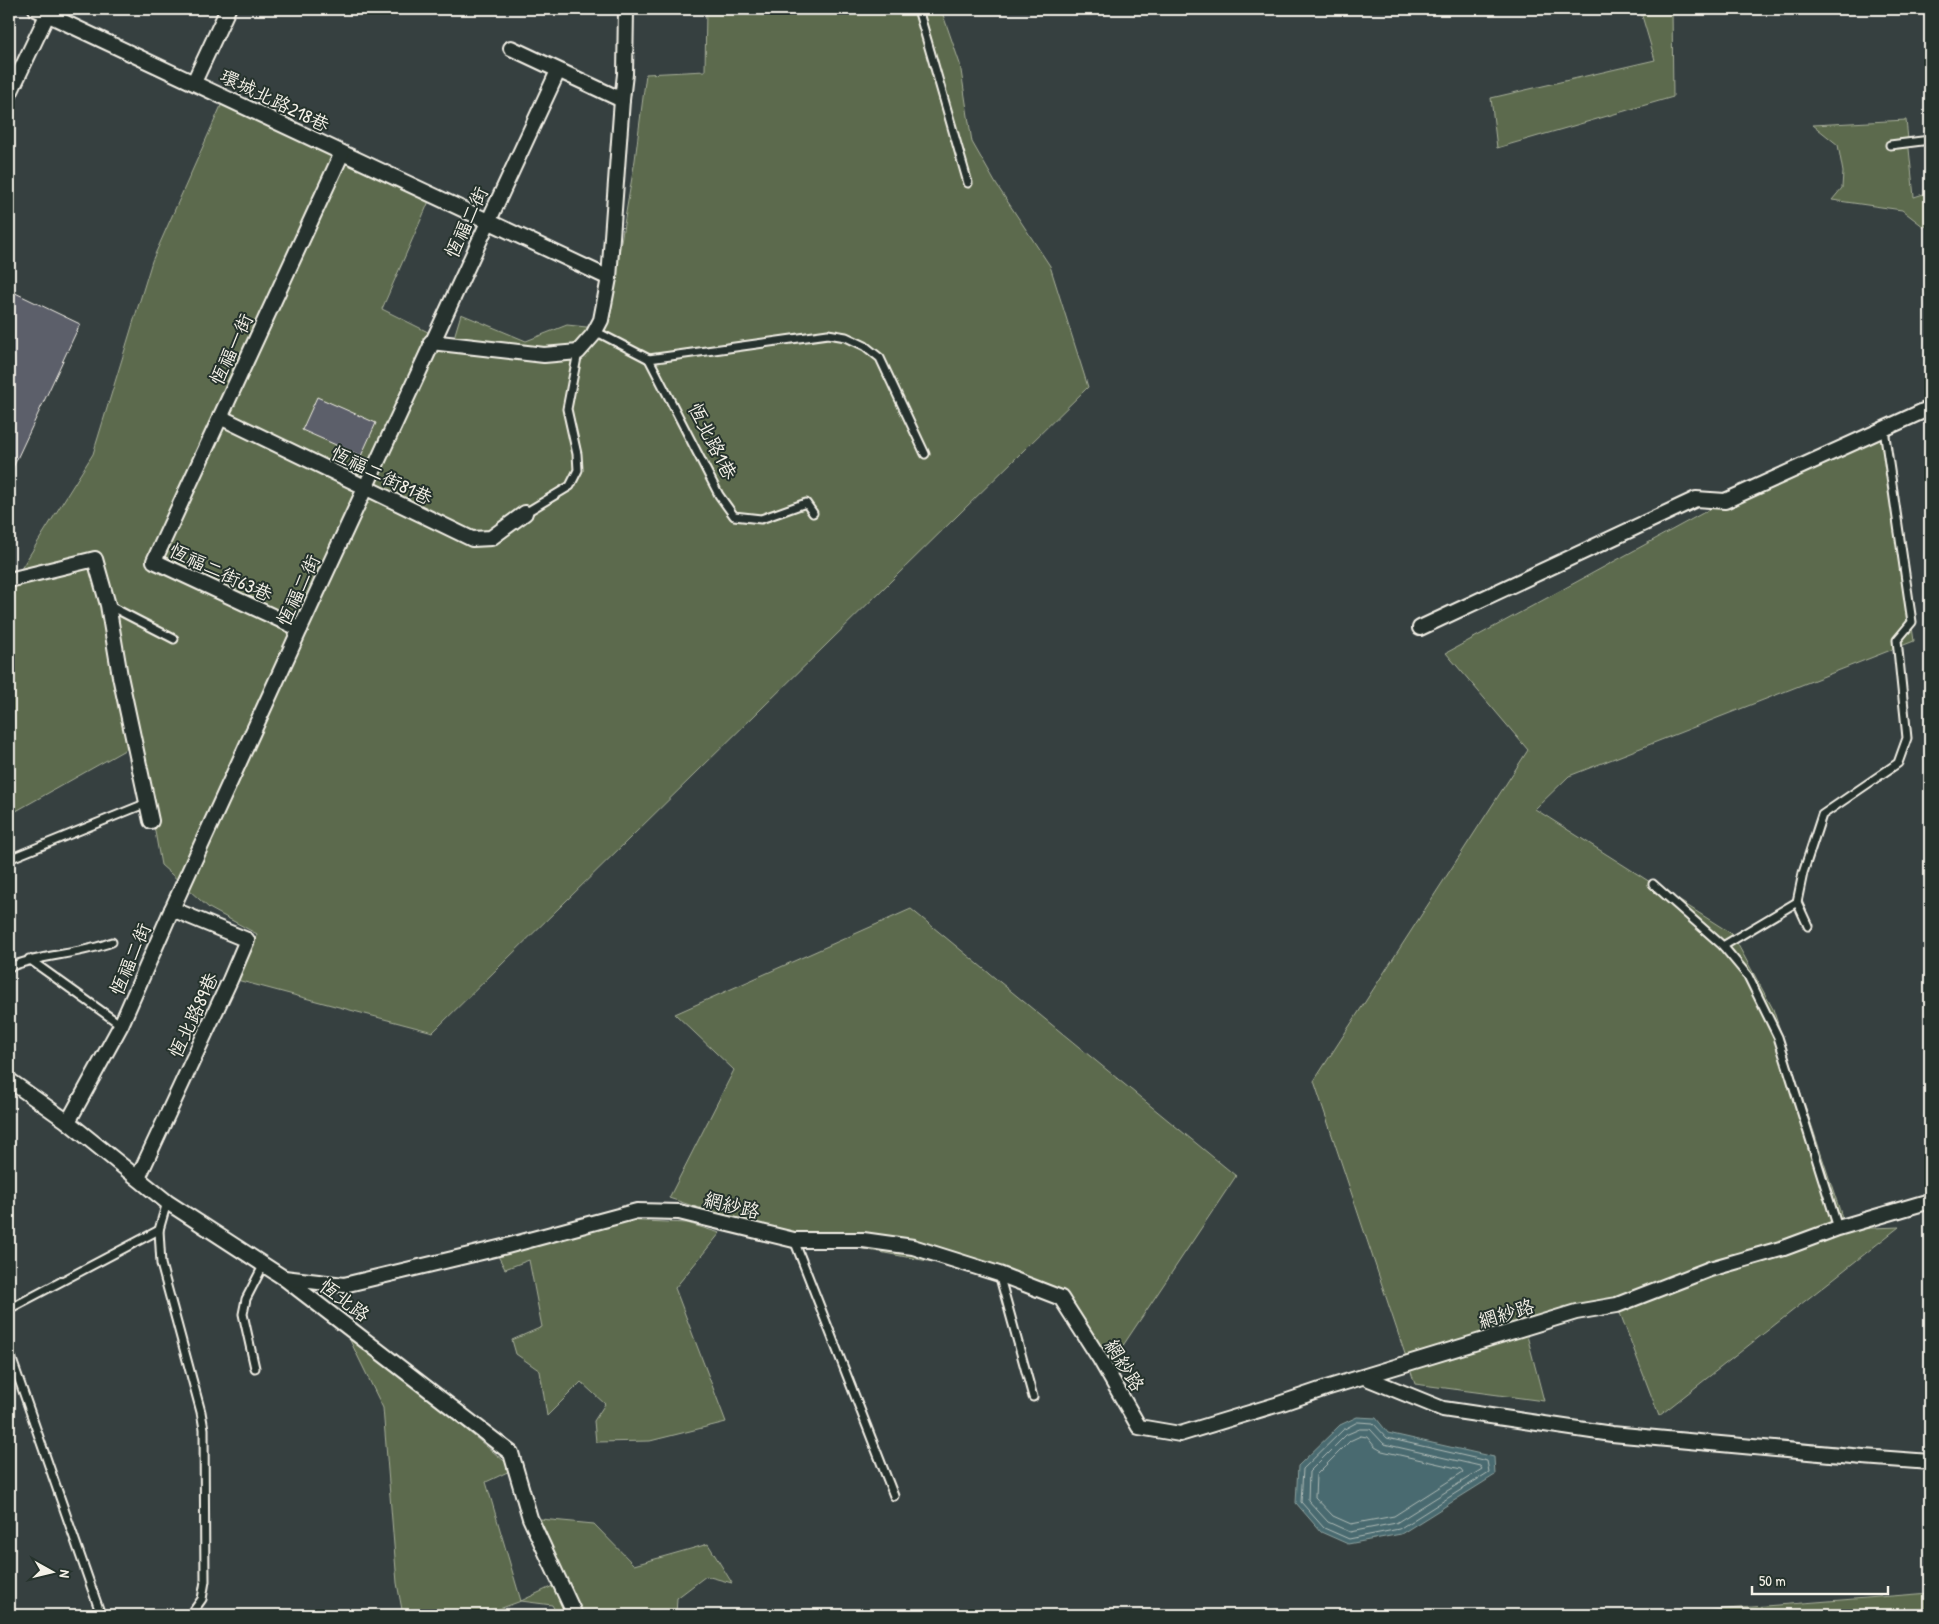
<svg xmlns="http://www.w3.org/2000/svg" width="1939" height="1624" viewBox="0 0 1939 1624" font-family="'Patrick Hand','LXGW WenKai TC',sans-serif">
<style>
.green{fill:#5b6b4d;stroke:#a8ae9a}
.water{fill:#496b6f;stroke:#8da19f}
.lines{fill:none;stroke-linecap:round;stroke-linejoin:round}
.shore{stroke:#b0bbb8;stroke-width:1}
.building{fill:#5c5e6b;stroke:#f4f1e8}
.lane-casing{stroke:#f4f1e8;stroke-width:11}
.street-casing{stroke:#f4f1e8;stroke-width:18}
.lane{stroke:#26332d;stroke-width:7}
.street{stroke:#26332d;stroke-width:14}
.labels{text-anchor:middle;stroke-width:4;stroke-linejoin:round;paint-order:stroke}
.street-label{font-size:19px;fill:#f4f1e8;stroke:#26332d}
</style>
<rect width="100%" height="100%" fill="#364040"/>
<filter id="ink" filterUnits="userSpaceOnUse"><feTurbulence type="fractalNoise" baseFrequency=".02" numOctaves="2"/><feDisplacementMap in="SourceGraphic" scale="10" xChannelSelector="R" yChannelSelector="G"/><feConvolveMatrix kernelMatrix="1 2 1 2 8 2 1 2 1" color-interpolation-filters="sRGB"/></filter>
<g filter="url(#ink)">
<g class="green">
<polygon points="706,9 941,9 960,64 972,142 996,184 1050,266 1088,387 433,1032 237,980 257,934 209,908 161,865 139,742 9,815 9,642 14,630 9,600 9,588 93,454 152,261 224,99 430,199 382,309 452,344 461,314 526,341 567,325 606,329 635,160 646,74 705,71"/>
<polygon points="1640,9 1672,9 1673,97 1497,148 1491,98 1655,60"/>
<polygon points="1906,120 1914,197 1930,192 1930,224 1924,227 1902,210 1832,200 1842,188 1843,172 1838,145 1813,125"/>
<polygon points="1884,429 1914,641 1569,776 1535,809 1732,934 1773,1009 1846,1229 1899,1227 1659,1416 1617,1305 1524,1324 1544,1401 1415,1384 1314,1081 1528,750 1446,653 1725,501"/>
<polygon points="911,909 1236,1176 1104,1374 1061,1298 998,1274 809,1239 794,1240 669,1198 734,1070 675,1014"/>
<polygon points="621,1220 687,1223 720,1233 675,1288 726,1422 650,1441 596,1442 594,1421 605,1404 581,1382 547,1416 540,1371 516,1354 512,1340 542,1327 529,1260 505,1269 497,1254"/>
<polygon points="345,1330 514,1469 486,1482 521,1601 559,1583 530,1518 594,1524 634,1565 708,1544 732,1583 706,1576 677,1598 676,1615 558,1615 552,1605 521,1601 483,1615 403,1615 397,1583 383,1408"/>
<polygon points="1930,1593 1930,1615 1651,1615"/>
</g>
<polygon class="water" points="1357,1417 1376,1418 1388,1433 1494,1457 1495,1475 1401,1534 1348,1544 1321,1532 1296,1503 1298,1466 1340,1425"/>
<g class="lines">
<g class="shore">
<polygon points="1358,1422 1373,1423 1387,1438 1487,1461 1489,1472 1399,1529 1349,1539 1324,1528 1301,1502 1303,1469 1343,1430"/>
<polygon points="1360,1429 1370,1429 1384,1444 1480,1466 1482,1469 1396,1523 1350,1532 1328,1522 1308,1500 1309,1472 1346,1435"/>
<polygon points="1361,1436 1367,1437 1375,1447 1382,1451 1461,1469 1463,1472 1394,1516 1351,1524 1333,1516 1315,1497 1316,1475 1350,1441"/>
</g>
</g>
<g class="building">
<polygon points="9,290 80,324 9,476"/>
<polygon points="317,397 376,423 361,456 302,430"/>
</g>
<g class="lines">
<defs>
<g id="lane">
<polyline points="918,9 968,183"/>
<polyline points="1890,145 1930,140"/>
<polyline points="595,331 649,359 719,495 734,516 761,519 806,503 813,513"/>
<polyline points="649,359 828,334 846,337 865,346 880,358 925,454"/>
<polyline points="525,513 570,486 578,470 577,454 567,409 578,352"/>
<polyline points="108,605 174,639"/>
<polyline points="9,859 147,803"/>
<polyline points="1653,884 1723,946 1748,976 1778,1037 1838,1228"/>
<polyline points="1797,902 1803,873 1822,815 1898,763 1907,738 1897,640 1912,622 1884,429"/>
<polyline points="1723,946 1797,902 1808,926"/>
<polyline points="29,959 121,1025"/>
<path d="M9 967C42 954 79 955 112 942"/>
<polyline points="167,1202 159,1230 161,1264 201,1412 204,1429 205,1581 202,1599 192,1613"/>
<polyline points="794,1240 894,1496"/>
<polyline points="999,1274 1033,1397"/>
<polyline points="9,1309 159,1230"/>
<polyline points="9,1351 101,1615"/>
<polyline points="255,1368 243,1314 246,1299 264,1264"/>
</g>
<g id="street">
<polyline points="36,9 609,278"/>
<polyline points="511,48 622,100"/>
<polyline points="194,82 228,9"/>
<polyline points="9,95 50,9"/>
<polyline points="431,342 544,355 578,352 593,335 601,320 609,278 622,100 625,74 626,9"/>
<polyline points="220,417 472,539 491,538 525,513"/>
<polyline points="9,580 95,559 108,605 120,676 151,821"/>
<polyline points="1420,628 1696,499 1725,501 1930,408"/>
<polyline points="300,629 154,561 342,153"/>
<polyline points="9,1080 68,1122 167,1202 284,1278 511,1453 530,1518 575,1615"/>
<polyline points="68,1122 121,1025 172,909 300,629 558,71"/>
<polyline points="138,1178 230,980 247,940 172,909"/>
<polyline points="284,1278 344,1285 507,1246 637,1211 679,1212 794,1240 863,1240 913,1247 999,1274 1061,1298 1100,1359 1139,1427 1180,1434 1279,1404 1326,1388 1576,1312 1617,1305 1710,1269 1784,1248 1838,1228 1930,1201"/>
<polyline points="1364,1377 1443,1409 1612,1434 1863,1457 1930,1462"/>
</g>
</defs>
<use href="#lane" class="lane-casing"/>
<use href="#street" class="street-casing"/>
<use href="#lane" class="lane"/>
<use href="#street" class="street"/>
</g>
</g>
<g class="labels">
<g class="street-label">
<text transform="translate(275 100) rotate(26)" y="7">環城北路218巷</text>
<text transform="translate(466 222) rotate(-65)" y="7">恆福二街</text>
<text transform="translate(231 349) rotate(-65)" y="7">恆福一街</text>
<text transform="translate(713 441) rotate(63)" y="7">恆北路1巷</text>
<text transform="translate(382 475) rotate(26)" y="7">恆福二街81巷</text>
<text transform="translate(221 572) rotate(25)" y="7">恆福二街63巷</text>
<text transform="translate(298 590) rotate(-65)" y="7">恆福二街</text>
<text transform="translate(130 959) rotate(-67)" y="7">恆福二街</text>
<text transform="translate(193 1015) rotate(-65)" y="7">恆北路89巷</text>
<text transform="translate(732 1205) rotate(14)" y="7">網紗路</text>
<text transform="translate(345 1300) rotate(37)" y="7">恆北路</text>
<text transform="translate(1506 1313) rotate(-17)" y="7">網紗路</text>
<text transform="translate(1125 1365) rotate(59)" y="7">網紗路</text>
</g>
</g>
<rect width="1939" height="1624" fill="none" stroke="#26332d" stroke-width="30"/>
<rect x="15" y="15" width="1909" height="1594" fill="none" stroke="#f4f1e8" stroke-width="2" filter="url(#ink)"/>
<g transform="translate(52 1572) rotate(98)" stroke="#26332d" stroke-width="4" paint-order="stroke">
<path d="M0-4L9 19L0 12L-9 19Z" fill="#f4f1e8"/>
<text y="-8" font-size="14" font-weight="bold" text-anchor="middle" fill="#f4f1e8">N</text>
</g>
<path d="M1752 1586v8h136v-8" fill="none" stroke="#f4f1e8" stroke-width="2.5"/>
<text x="1759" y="1586" font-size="15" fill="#f4f1e8" stroke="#26332d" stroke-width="4" paint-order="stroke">50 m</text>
</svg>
